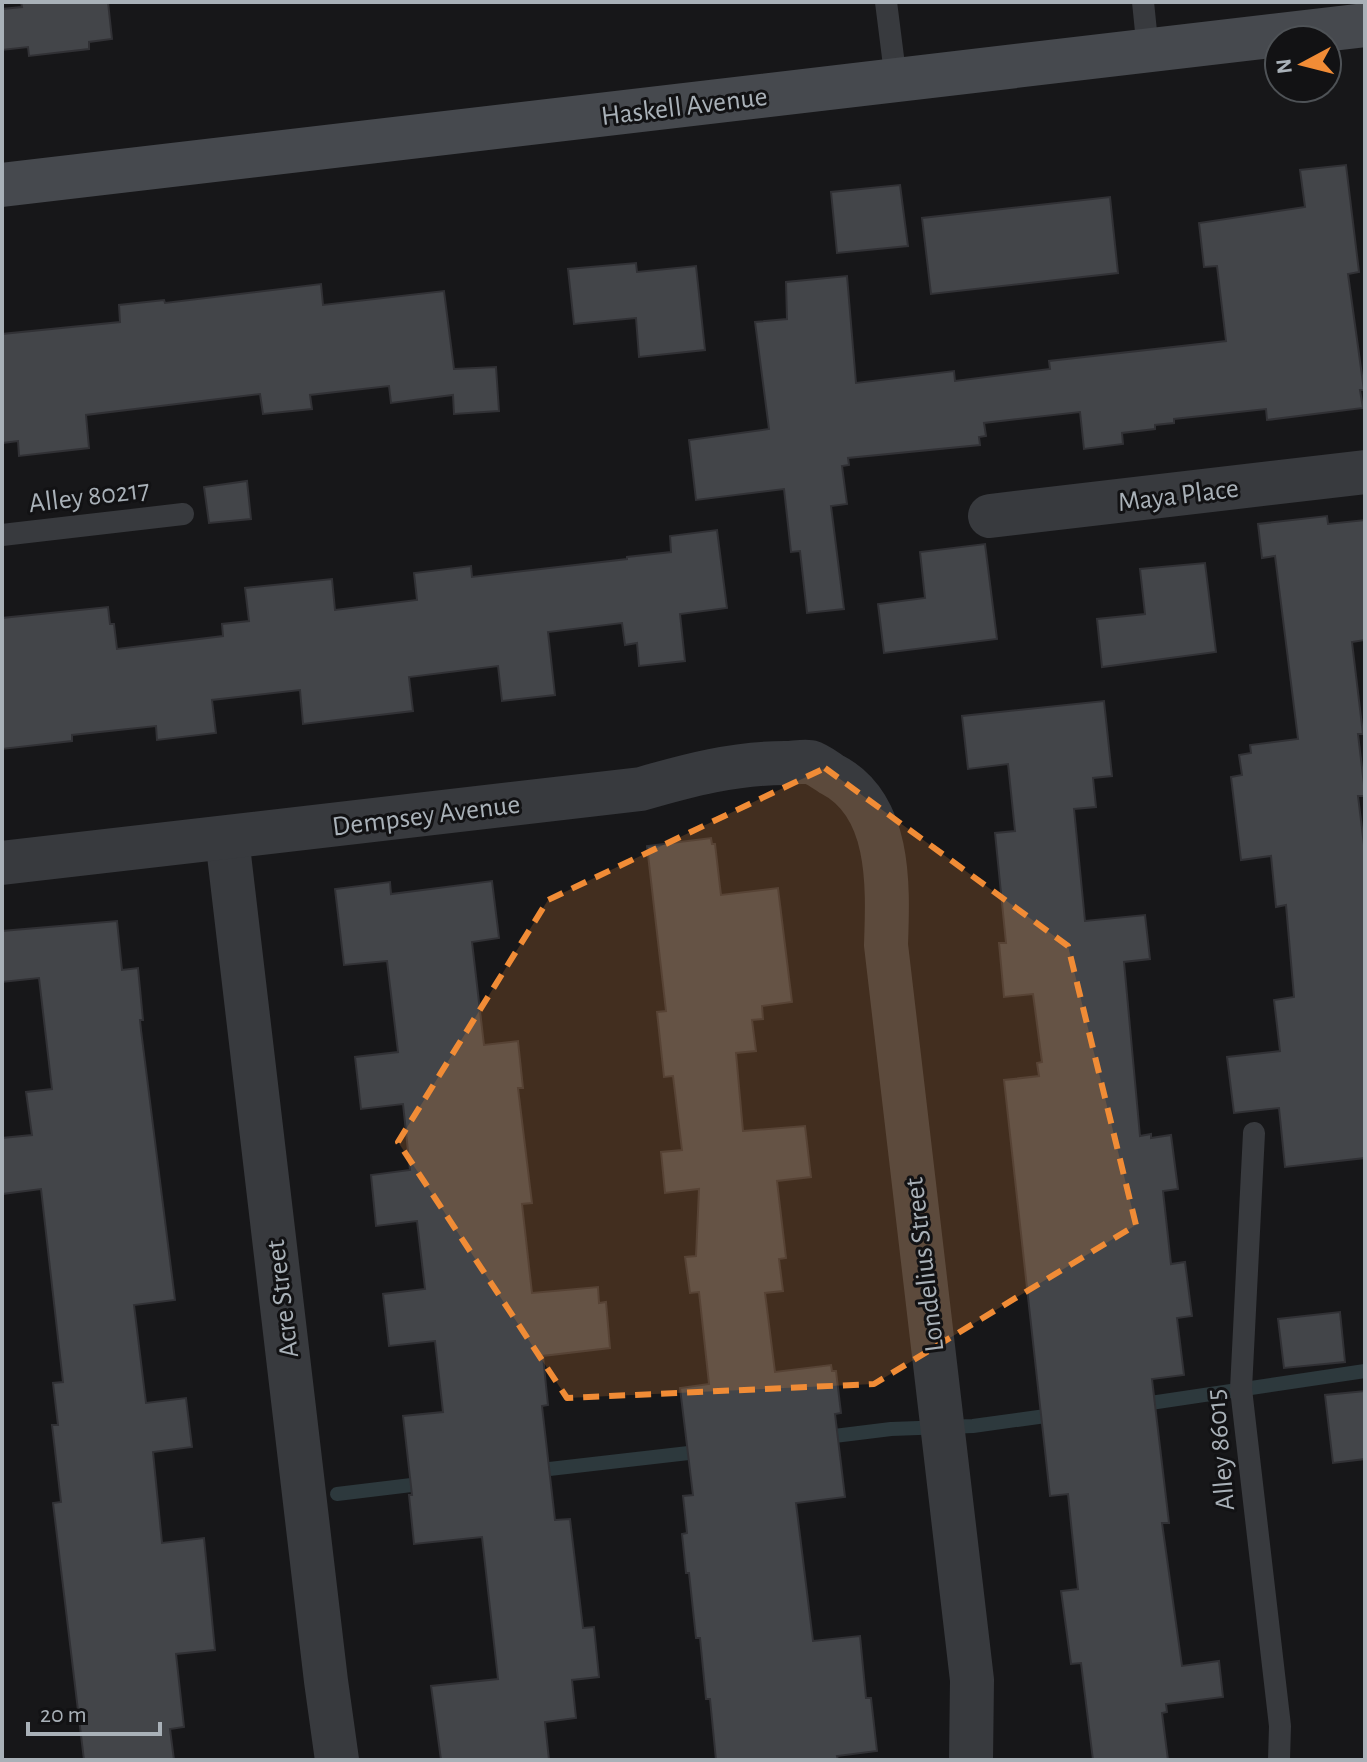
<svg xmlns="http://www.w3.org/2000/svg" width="1367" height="1762" viewBox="0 0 1367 1762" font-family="'Alegreya Sans',sans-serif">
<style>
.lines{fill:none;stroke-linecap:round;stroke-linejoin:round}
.stream{stroke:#2d393d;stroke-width:14}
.building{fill:#434549;stroke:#313135;stroke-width:2}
.service{stroke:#383a3e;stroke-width:22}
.minor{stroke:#383a3e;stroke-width:44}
.secondary{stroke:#46494e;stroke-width:44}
.marked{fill:#f18c36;fill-opacity:0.2;stroke:#f18c36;stroke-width:6;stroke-dasharray:16 10;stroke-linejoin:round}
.labels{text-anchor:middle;stroke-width:6;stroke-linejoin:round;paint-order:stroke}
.street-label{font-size:28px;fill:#a9b1b8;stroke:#121214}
</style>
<rect width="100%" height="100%" fill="#171719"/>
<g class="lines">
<g class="stream">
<polyline points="1137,1405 1365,1371"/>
<polyline points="818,1438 891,1429 973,1426 1060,1414"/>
<polyline points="532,1471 706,1451"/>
<polyline points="337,1494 428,1483"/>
</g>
</g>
<g class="building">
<polygon points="21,2 108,2 112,39 89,42 89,49 29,56 28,47 2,50 2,9 22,7"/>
<polygon points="1346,165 1359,272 1348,274 1364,390 1360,390 1363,408 1267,420 1266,409 1174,419 1174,423 1155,425 1155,429 1122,433 1123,444 1084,449 1080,412 984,423 986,436 979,437 980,445 848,458 849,465 842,466 847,504 831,506 844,609 807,613 800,551 791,552 784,489 696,500 689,440 769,429 755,322 787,319 786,282 847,276 856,383 954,371 955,381 1050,369 1049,361 1226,341 1217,266 1204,267 1199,223 1305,207 1300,170"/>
<polygon points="900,185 908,246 837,253 831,192"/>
<polygon points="1110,197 1118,273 931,294 922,218"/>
<polygon points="636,263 637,272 696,266 705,350 639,357 636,318 574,324 568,269"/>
<polygon points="321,284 323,305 444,291 454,369 496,367 499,411 454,414 453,395 391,403 389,386 310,395 312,409 263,414 260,394 86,415 89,448 19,456 18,441 2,443 2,334 120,322 119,305 164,300 165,303"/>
<polygon points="247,481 251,519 209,523 204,487"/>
<polygon points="1327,516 1328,524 1365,520 1365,640 1352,642 1363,734 1358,734 1365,793 1365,796 1358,796 1365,853 1365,1158 1285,1167 1279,1108 1234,1113 1227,1057 1280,1051 1274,1000 1294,997 1286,905 1276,907 1271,856 1241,860 1231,777 1242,775 1239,755 1251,753 1250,745 1298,739 1275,556 1262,558 1258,524"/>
<polygon points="717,530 727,608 680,614 685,661 639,666 637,643 625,645 622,623 548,632 555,695 502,701 498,666 409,677 413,711 303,724 300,690 212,700 216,733 157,740 156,726 72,735 72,741 2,749 2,618 108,607 110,624 114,624 117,649 223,636 222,624 249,621 245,588 332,579 335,610 417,600 414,573 471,566 472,577 627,559 627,557 671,552 670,536"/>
<polygon points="985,544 997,639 884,653 878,604 925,598 920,552"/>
<polygon points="1205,563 1216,652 1102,667 1097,619 1145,614 1140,569"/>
<polygon points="1104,701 1112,776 1093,778 1096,807 1074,809 1085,921 1145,915 1150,959 1124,962 1140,1136 1151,1134 1151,1138 1171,1135 1178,1189 1163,1191 1171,1264 1185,1262 1192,1316 1177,1318 1184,1375 1152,1379 1169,1523 1162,1523 1182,1666 1219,1661 1223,1697 1166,1704 1167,1712 1162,1713 1168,1760 1093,1760 1081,1663 1071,1664 1061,1591 1078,1589 1072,1533 1068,1494 1050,1496 1004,1080 1039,1076 1037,1063 1042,1062 1033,994 1004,997 999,943 1006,943 995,833 1015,831 1008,764 968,769 962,716"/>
<polygon points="711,838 712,844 715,844 721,895 778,888 792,1002 762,1006 763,1019 752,1020 756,1051 736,1053 743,1131 805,1126 811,1177 777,1181 786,1258 779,1259 783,1291 765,1293 775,1372 831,1365 832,1371 836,1371 841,1413 835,1414 845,1497 796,1503 813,1641 860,1636 866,1698 871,1698 877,1751 837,1756 838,1760 716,1760 710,1699 706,1699 700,1638 696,1638 689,1573 686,1573 682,1534 687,1533 683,1496 693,1495 680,1388 709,1384 699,1292 690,1293 685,1257 696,1256 699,1189 665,1193 661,1152 682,1150 673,1076 664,1077 657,1012 666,1011 647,846"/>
<polygon points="492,881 499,938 472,942 484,1045 518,1041 523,1088 518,1088 532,1203 522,1204 532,1293 598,1287 599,1303 606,1302 610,1348 543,1356 548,1405 542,1406 555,1520 570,1519 583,1628 594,1627 599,1677 572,1680 576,1718 545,1722 549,1760 441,1760 431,1686 498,1679 482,1537 414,1544 409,1495 412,1495 403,1416 443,1412 435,1341 389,1346 383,1294 425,1289 417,1221 376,1226 371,1175 410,1170 403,1104 361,1109 355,1057 398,1052 387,961 344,965 335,889 390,882 391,894"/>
<polygon points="117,921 122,970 138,968 143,1020 140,1020 141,1030 175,1300 134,1305 146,1403 186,1398 192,1447 153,1452 162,1543 204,1538 215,1650 176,1654 184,1727 170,1729 174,1760 84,1760 53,1503 61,1502 52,1425 58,1425 53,1383 63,1382 41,1189 2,1194 2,1138 32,1135 26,1092 52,1089 39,978 2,982 2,931"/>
<polygon points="1340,1312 1345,1362 1284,1368 1278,1319"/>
<polygon points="1365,1391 1365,1459 1333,1463 1325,1395"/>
</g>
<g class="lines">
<g class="service">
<polyline points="886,2 896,81"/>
<polyline points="1143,2 1148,51"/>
<polyline points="2,535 183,514"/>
<polyline points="1254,1133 1241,1389 1280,1726 1279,1760"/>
</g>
<g class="minor">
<polyline points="990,516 1365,472"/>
<polyline points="227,838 326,1681 337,1760"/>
<path d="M2 863 641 789C689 775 735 763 785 763 793 763 802 761 810 762 817 764 825 770 831 774 892 805 888 887 886 945L972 1680 971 1760"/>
</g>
<polyline class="secondary" points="2,185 1365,25"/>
</g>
<path class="marked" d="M825 768 1068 946 1136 1225 874 1384 567 1398 398 1142 548 900Z"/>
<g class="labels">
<g class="street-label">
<text transform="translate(684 105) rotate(-7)" y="10">Haskell Avenue</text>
<text transform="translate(1178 494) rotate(-7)" y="10">Maya Place</text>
<text transform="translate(89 495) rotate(-7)" y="10">Alley 80217</text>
<text transform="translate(426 814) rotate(-7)" y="10">Dempsey Avenue</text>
<text transform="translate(923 1265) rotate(-97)" y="10">Londelius Street</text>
<text transform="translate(281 1299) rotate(-97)" y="10">Acre Street</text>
<text transform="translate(1219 1450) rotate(-95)" y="10">Alley 86015</text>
</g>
</g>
<rect width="1367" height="1762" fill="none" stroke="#a9b1b8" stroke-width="8"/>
<g transform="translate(1303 64) rotate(263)"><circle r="38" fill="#121214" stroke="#4e5256" stroke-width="2"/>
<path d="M0-6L14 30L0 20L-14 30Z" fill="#f18c36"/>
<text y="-12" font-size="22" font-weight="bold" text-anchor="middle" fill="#a9b1b8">N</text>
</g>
<path d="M28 1722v12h132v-12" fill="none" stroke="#a9b1b8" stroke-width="4"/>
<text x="40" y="1722" font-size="24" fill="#a9b1b8" stroke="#121214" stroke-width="6" paint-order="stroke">20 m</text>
</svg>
